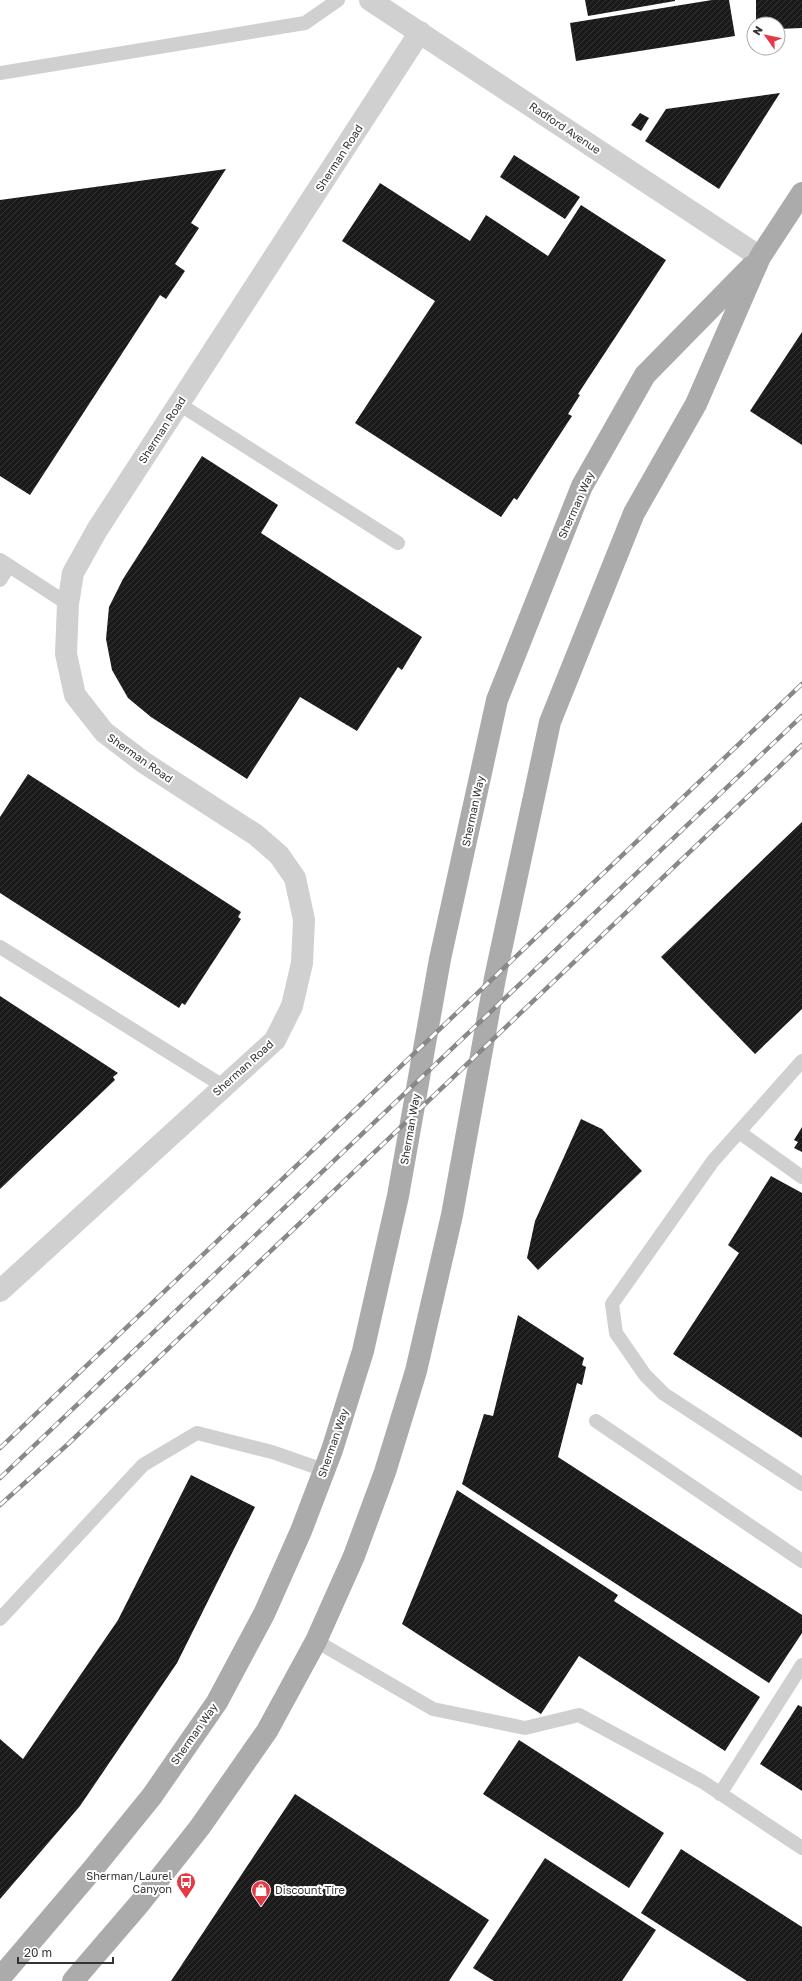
<svg xmlns="http://www.w3.org/2000/svg" width="802" height="1981" viewBox="0 0 802 1981" font-family="'Golos Text',sans-serif">
<style>
.building{fill:url(#building-hatch)}
.lines{fill:none;stroke-linecap:round;stroke-linejoin:round}
.service{stroke:#d0d0d0;stroke-width:14}
.minor{stroke:#d0d0d0;stroke-width:22}
.primary{stroke:#ababab;stroke-width:22}
.rail-casing{stroke:#888;stroke-width:4.5}
.rail{stroke:#fff;stroke-width:3;stroke-dasharray:9;stroke-linecap:butt}
.labels{text-anchor:middle;stroke-width:4;stroke-linejoin:round;paint-order:stroke}
.street-label{font-size:11px;fill:#333;stroke:#fff}
.poi-label{font-size:11px;fill:#333;stroke:#fff;text-anchor:end}
</style>
<defs>
<pattern id="building-hatch" width="6" height="6" patternUnits="userSpaceOnUse"><rect width="6" height="6" fill="#1a1a1a"/><path d="M-1 1l2-2M0 6l6-6M5 7l2-2" fill="none" stroke="#333"/></pattern>
</defs>
<rect width="100%" height="100%" fill="#fff"/>
<g class="building">
<polygon points="585,0 675,0 675,1 588,16"/>
<polygon points="712,0 729,0 735,36 576,61 570,23"/>
<polygon points="756,0 802,0 802,28 778,29 778,24 756,24"/>
<polygon points="780,93 719,189 645,141 666,109"/>
<polygon points="640,113 649,118 641,131 631,125"/>
<polygon points="514,155 580,197 565,219 500,177"/>
<polygon points="226,169 191,223 199,228 175,264 185,271 166,299 160,295 30,495 0,476 0,200"/>
<polygon points="380,183 470,241 486,215 548,256 581,205 666,260 578,394 580,395 568,414 572,416 517,500 514,498 501,517 355,423 435,301 342,241"/>
<polygon points="802,332 802,445 750,411"/>
<polygon points="202,456 278,505 261,533 422,637 402,670 398,667 357,731 300,697 247,779 151,717 128,698 112,670 106,639 109,607 123,579"/>
<polygon points="28,774 241,912 238,917 241,919 185,1005 182,1003 179,1008 0,893 0,817"/>
<polygon points="802,822 802,1009 755,1054 661,957"/>
<polygon points="0,996 118,1073 113,1077 115,1080 0,1189"/>
<polygon points="581,1119 602,1129 642,1171 538,1270 527,1258 535,1221"/>
<polygon points="802,1127 802,1152 794,1148 798,1142 794,1140"/>
<polygon points="771,1176 802,1193 802,1438 673,1354 739,1253 728,1245"/>
<polygon points="518,1315 584,1358 582,1365 586,1367 582,1385 577,1383 558,1457 802,1615 802,1633 769,1683 462,1484 484,1414 493,1416"/>
<polygon points="191,1475 255,1507 177,1663 80,1806 0,1899 0,1739 23,1759 118,1620"/>
<polygon points="457,1490 618,1595 614,1601 760,1697 725,1751 579,1656 541,1714 402,1624"/>
<polygon points="798,1705 802,1707 802,1791 760,1764"/>
<polygon points="519,1740 664,1833 629,1888 483,1794"/>
<polygon points="295,1794 489,1920 449,1981 171,1981"/>
<polygon points="681,1849 802,1927 802,1981 747,1981 641,1913"/>
<polygon points="545,1858 656,1930 622,1981 494,1981 473,1968"/>
</g>
<g class="lines">
<g class="service">
<polyline points="0,73 305,23 338,0"/>
<polyline points="179,404 398,543"/>
<polyline points="0,560 68,604"/>
<polyline points="0,580 9,566"/>
<polyline points="0,947 223,1086"/>
<polyline points="802,1061 713,1161 612,1304 616,1333 645,1375 664,1394 802,1484"/>
<polyline points="739,1132 802,1177"/>
<polyline points="596,1421 802,1561"/>
<polyline points="0,1619 143,1465 197,1433 272,1452 324,1470"/>
<polyline points="316,1641 433,1709 525,1728 579,1715 703,1782 802,1848"/>
<polyline points="720,1794 802,1665"/>
</g>
<g class="minor">
<polyline points="370,0 760,257"/>
<polyline points="0,1291 275,1040 292,1006 302,963 304,920 295,878 279,855 256,835 143,762 104,732 75,695 66,654 68,604 73,573 97,530 420,32"/>
</g>
<g class="primary">
<polyline points="0,1978 92,1870 152,1796 217,1702 264,1614 301,1531 332,1450 363,1351 398,1196 440,959 497,700 582,486 645,375 751,267"/>
<polyline points="73,1981 140,1903 200,1827 267,1731 316,1641 354,1556 385,1472 416,1371 452,1215 495,978 550,722 634,513 696,404 760,257 802,193"/>
</g>
<defs>
<g id="rail">
<polyline points="0,1448 802,684"/>
<polyline points="0,1478 802,716"/>
<polyline points="0,1505 67,1445 802,745"/>
</g>
</defs>
<use href="#rail" class="rail-casing"/>
<use href="#rail" class="rail"/>
</g>
<defs>
<symbol id="bus-pin" viewBox="-11 -11 22 30"><path d="M0 17L-7.5 6A9.5 9.5 0 1 1 7.5 6Z" fill="#e63946" stroke="#fff"/><path d="M-5-6H5V4H4V6H2V4H-2V6H-4V4H-5ZM-3.5-4V0h7V-4ZM-3.5 1.2v1.5H-2V1.2ZM2 1.2v1.5H3.5V1.2Z" fill="#fff"/></symbol>
<symbol id="shop-pin" viewBox="-11 -11 22 30"><path d="M0 17L-7.5 6A9.5 9.5 0 1 1 7.5 6Z" fill="#e63946" stroke="#fff"/><path d="M-5-2.5h2.3a2.7 3.5 0 0 1 5.4 0H5L5.5 6h-11ZM-1.5-2.5h3a1.5 2.3 0 0 0-3 0Z" fill="#fff"/></symbol>
</defs>
<g fill-rule="evenodd">
<use href="#bus-pin" x="175" y="1871" width="22" height="30"/>
<use href="#shop-pin" x="250" y="1879" width="22" height="30"/>
</g>
<g class="labels">
<g class="street-label">
<text transform="translate(565 128) rotate(34)" y="4">Radford Avenue</text>
<text transform="translate(339 158) rotate(-57)" y="4">Sherman Road</text>
<text transform="translate(162 430) rotate(-57)" y="4">Sherman Road</text>
<text transform="translate(576 505) rotate(-66)" y="4">Sherman Way</text>
<text transform="translate(140 758) rotate(35)" y="4">Sherman Road</text>
<text transform="translate(473 811) rotate(-78)" y="4">Sherman Way</text>
<text transform="translate(243 1068) rotate(-42)" y="4">Sherman Road</text>
<text transform="translate(410 1129) rotate(-80)" y="4">Sherman Way</text>
<text transform="translate(333 1443) rotate(-71)" y="4">Sherman Way</text>
<text transform="translate(194 1734) rotate(-55)" y="4">Sherman Way</text>
</g>
<g class="poi-label">
<text x="172" y="1880">Sherman/Laurel<tspan x="172" dy="13">Canyon</tspan></text>
<text x="275" y="1894" text-anchor="start">Discount Tire</text>
</g>
</g>
<g transform="translate(766 36) rotate(303)"><circle r="19" fill="#ffffff" stroke="#adadad"/>
<path d="M0-3L7 15L0 10L-7 15Z" fill="#e63946"/>
<text y="-6" font-size="11" font-weight="bold" text-anchor="middle" fill="#333333">N</text>
</g>
<path d="M18 1957v6h95v-6" fill="none" stroke="#333333" stroke-width="2"/>
<text x="24" y="1957" font-size="12" fill="#333333" stroke="#ffffff" stroke-width="3" paint-order="stroke">20 m</text>
</svg>
